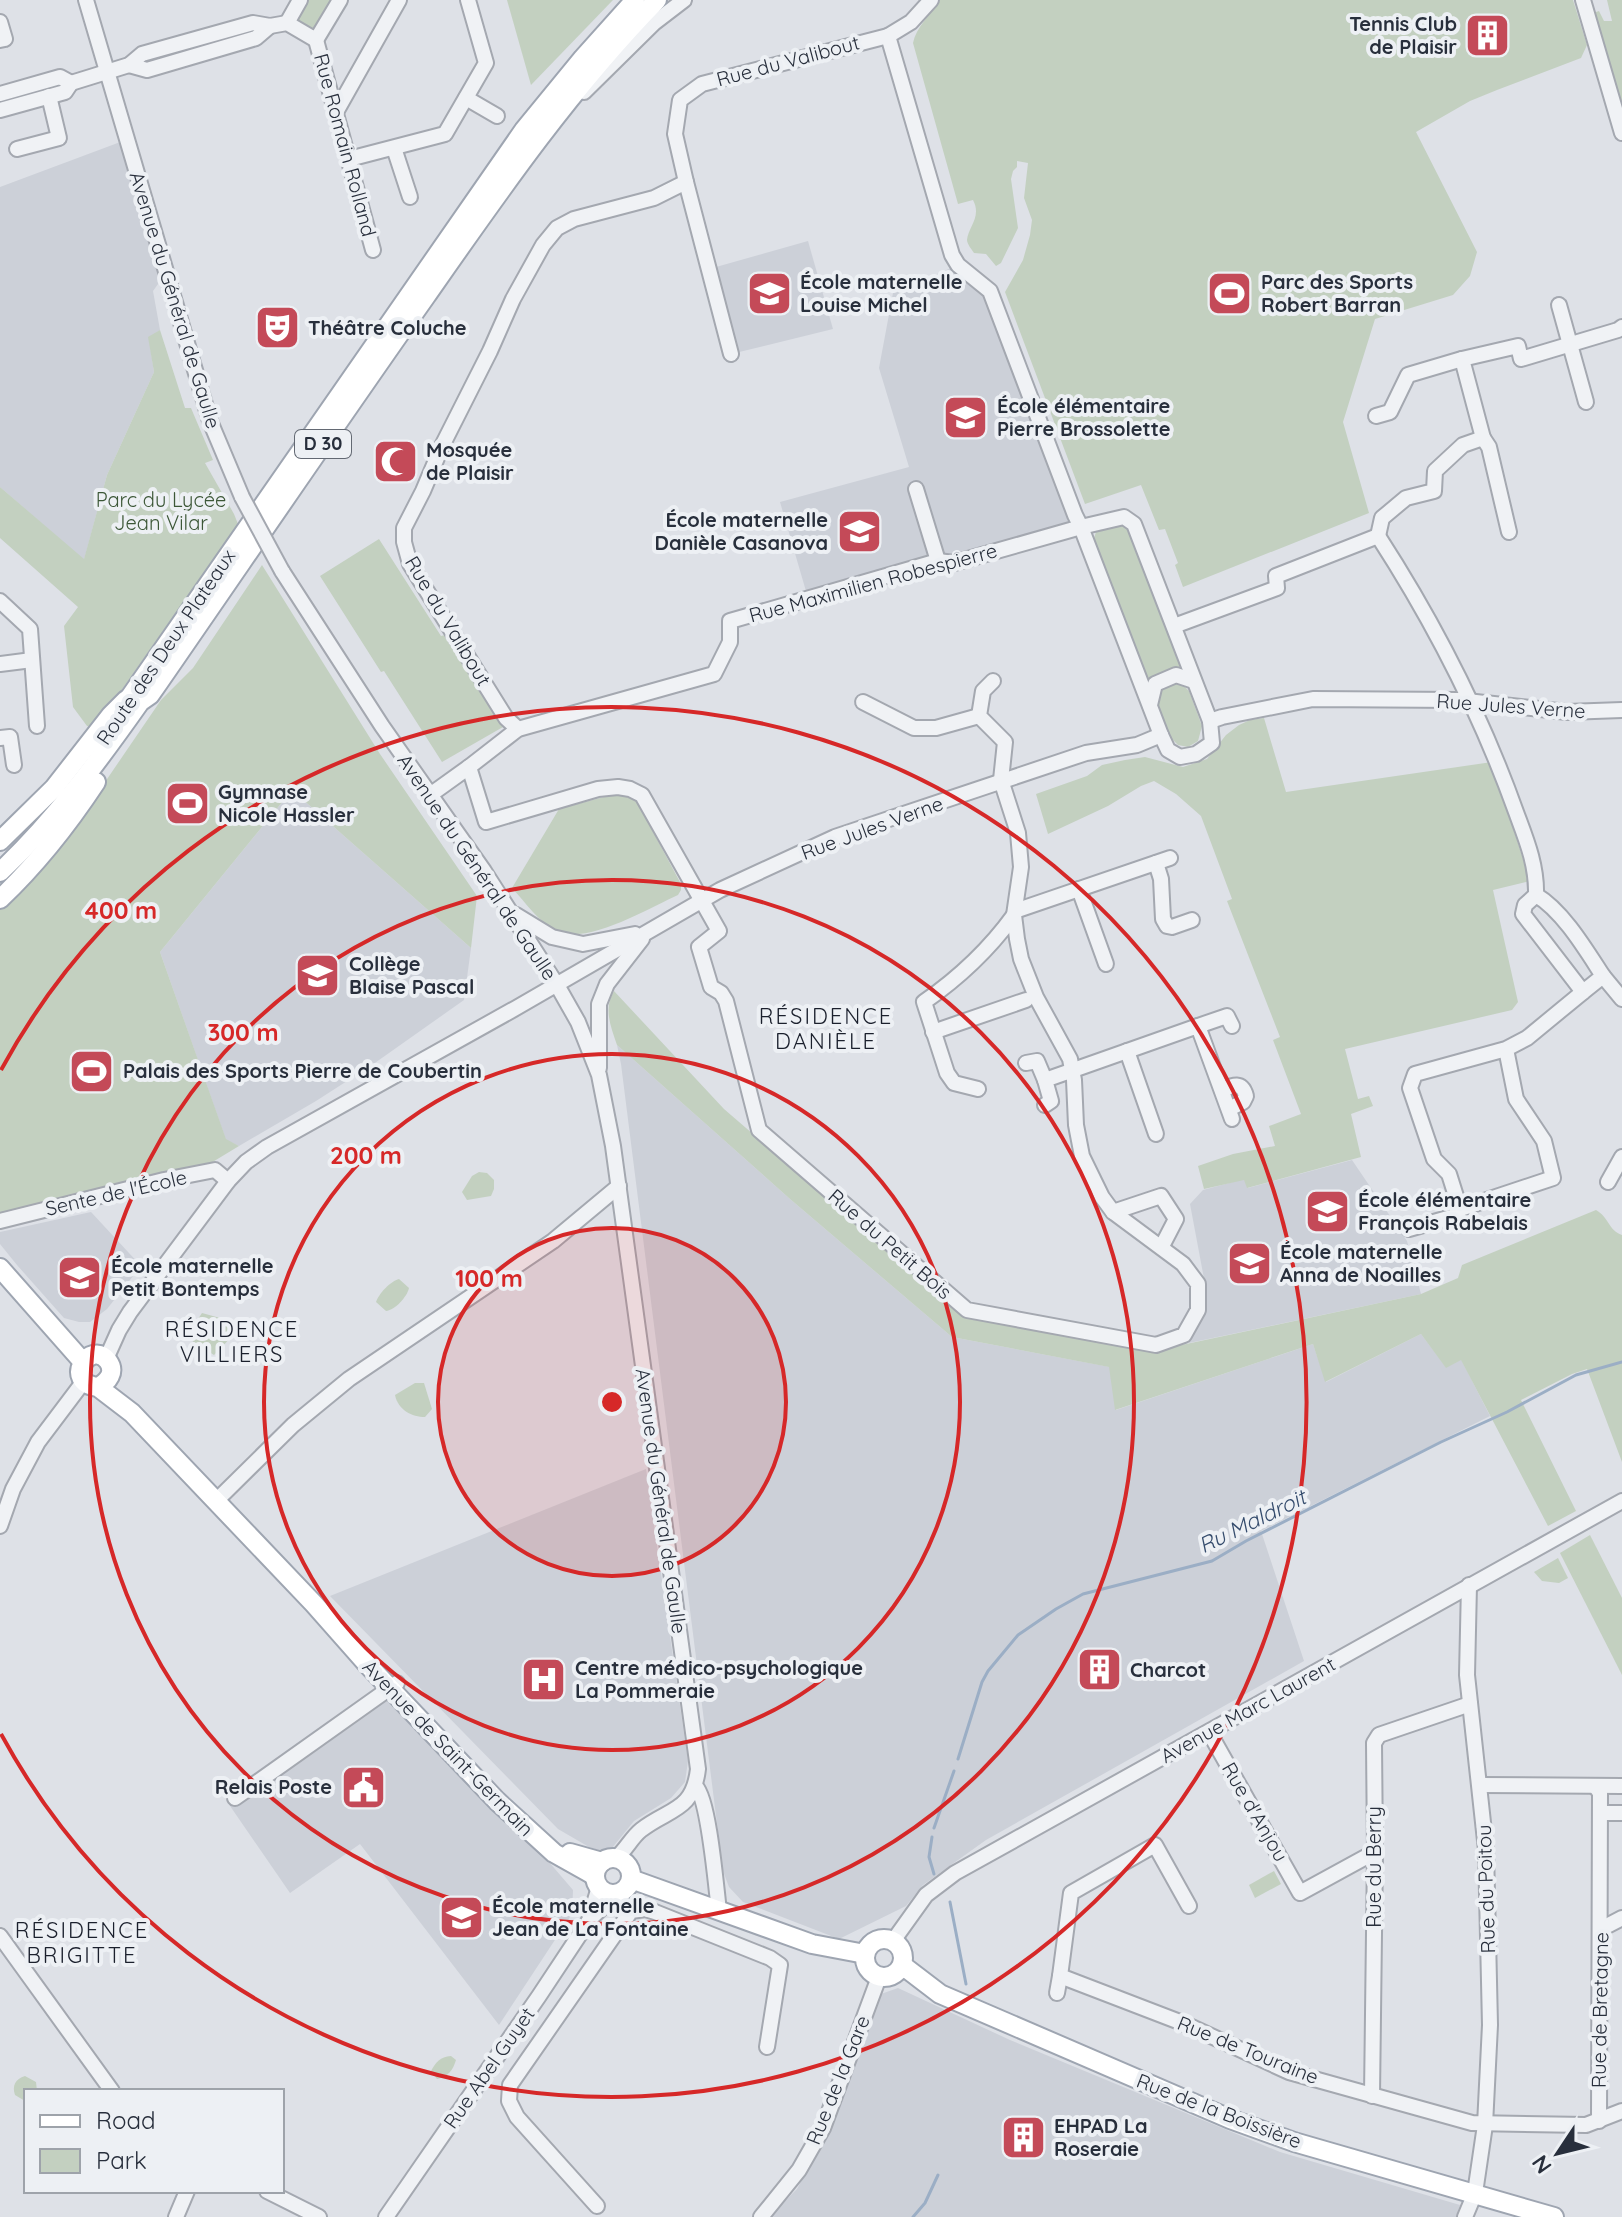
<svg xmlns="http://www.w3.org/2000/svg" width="1622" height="2217" viewBox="0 0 1622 2217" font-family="Quicksand,sans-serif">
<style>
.built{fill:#ccd0d8}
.green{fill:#c3d0c0}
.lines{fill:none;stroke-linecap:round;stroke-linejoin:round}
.stream{stroke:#9baec5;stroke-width:3}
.minor-casing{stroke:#a4a8b0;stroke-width:18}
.major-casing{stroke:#9ea5b1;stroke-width:22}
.minor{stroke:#f0f2f5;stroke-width:14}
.major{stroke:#fff;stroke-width:18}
.minor-bridge-casing{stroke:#a4a8b0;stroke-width:18;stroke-linecap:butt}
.minor-bridge{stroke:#f0f2f5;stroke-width:14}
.ring{fill:none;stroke:#d62828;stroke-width:4}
.labels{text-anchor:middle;stroke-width:8;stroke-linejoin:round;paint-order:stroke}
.shield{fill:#edf0f4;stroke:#636973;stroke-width:2}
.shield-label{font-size:18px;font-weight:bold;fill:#282f3c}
.poi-label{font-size:20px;font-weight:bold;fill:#282f3c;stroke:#edf0f4;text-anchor:start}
.street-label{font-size:20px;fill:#282f3c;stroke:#edf0f4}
.park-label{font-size:20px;fill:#3c5737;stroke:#edf0f4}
.neighbourhood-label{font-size:22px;letter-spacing:2px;fill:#1b202d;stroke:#edf0f4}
.water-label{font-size:22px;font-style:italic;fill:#354c6d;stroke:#edf0f4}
.centre{fill:#d62828;stroke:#edf0f4;stroke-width:4}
.ring-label{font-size:24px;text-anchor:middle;font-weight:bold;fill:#d62828;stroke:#edf0f4;stroke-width:8;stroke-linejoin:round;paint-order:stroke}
</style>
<rect width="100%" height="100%" fill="#dee1e7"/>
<g class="built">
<polygon points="131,138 168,270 153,291 160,330 149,338 154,372 107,475 84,560 0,487 0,187"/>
<polygon points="808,241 833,329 731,354 709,269"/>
<polygon points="958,265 990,291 1081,527 808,598 780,502 909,467 879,368 893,293"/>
<polygon points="292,790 471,948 464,1000 372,1065 316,1101 239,1146 226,1140 160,952"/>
<polygon points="617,1045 790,1199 952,1337 1110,1367 1116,1410 1313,1344 1326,1382 1421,1334 1446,1367 1461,1359 1490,1416 1261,1531 1304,1661 986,1840 923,1885 906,1906 839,1939 743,1902 729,1887 723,1871 621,1064"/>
<polygon points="1352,1160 1407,1241 1421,1294 1189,1343 1206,1308 1205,1284 1190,1204 1203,1190 1244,1179 1248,1188"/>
<polygon points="91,1212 141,1266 107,1309 90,1322 79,1322 64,1318 17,1265 0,1244 0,1232"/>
<polygon points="646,1469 688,1761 685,1782 671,1798 634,1821 608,1853 589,1847 558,1829 330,1596"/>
<polygon points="386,1691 543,1855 573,1890 572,1914 499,2025 360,1844 290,1893 228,1803"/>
<polygon points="898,1988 1010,2040 1280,2152 1460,2205 1456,2217 769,2217 797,2189 836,2116 881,1994"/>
</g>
<g class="green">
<polygon points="307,0 335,0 316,31 296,19"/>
<polygon points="507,0 613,0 531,85"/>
<path d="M936 0H1573L1587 45 1581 58 1497 90 1470 101 1416 132 1477 252 1470 276 1453 295 1375 319 1343 422 1369 513 1183 587 1175 565 1178 563 1165 529 1159 530 1141 485 1085 504 1005 292 1023 260 1030 235 1032 220 1024 198 1028 163 1017 161V167L1013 171 1011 179 1018 228 1001 263 996 266 986 254 974 253C972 250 967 244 967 240 968 227 982 217 973 200L958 204 913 43C916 27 931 16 936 0Z"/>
<polygon points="1607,0 1622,0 1622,113 1593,13 1599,11 1604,21 1612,21"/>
<polygon points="160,330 185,408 191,408 213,460 205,463 234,514 238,524 95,728 87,726 73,707 64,626 78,607 0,538 0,487 84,559 107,475 154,372 148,337"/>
<polygon points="1116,524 1125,525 1131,532 1185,667 1171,670 1146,682 1094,538 1097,529"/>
<polygon points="379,539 441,636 445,635 503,727 442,762 384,671 381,672 320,576"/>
<polygon points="262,565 380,754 477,896 471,948 292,790 160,952 226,1139 239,1146 206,1166 0,1216 0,909 75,826 161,700 193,668"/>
<polygon points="1172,683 1184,686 1189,691 1202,726 1198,741 1188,747 1178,745 1172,739 1157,704 1161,691"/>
<polygon points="1264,718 1286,792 1492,762 1530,881 1493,890 1518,1002 1512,1010 1345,1049 1358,1099 1369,1096 1373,1106 1351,1114 1361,1157 1247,1188 1244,1180 1204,1189 1198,1166 1233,1154 1275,1146 1269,1126 1301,1114 1273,1040 1280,1037 1227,901 1232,899 1201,816 1176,794 1154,781 1141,786 1108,806 1048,834 1036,794 1087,776 1102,765 1125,760 1145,757 1183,767 1207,759 1226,735 1239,725 1250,720"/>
<path d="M615 794H627L636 800 681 884V890L678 895C649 908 586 946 556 931 539 922 525 902 512 888L559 809Z"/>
<path d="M614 991 724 1109 961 1314 971 1317 1143 1350H1158L1421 1294 1458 1278 1462 1265 1596 1210C1609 1217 1608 1230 1622 1235V1462L1587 1369 1572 1374 1521 1400 1576 1511 1548 1526 1461 1360 1446 1368 1421 1334 1325 1382 1313 1344 1115 1410 1109 1367 952 1337 790 1199 617 1045C611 1027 603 1009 614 991Z"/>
<polygon points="479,1172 487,1173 494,1180 494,1189 491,1196 467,1200 462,1192 472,1176"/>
<path d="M399 1279 409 1288C407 1297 395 1310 386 1311L376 1302C379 1293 391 1281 399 1279Z"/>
<polygon points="202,1313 231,1321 239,1329 214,1355 186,1337"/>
<path d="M415 1383H424L432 1409 425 1417C412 1417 398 1410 395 1395Z"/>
<polygon points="1590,1535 1622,1598 1622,1675 1560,1553"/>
<polygon points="1558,1558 1568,1578 1559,1583 1542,1581 1534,1572"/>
<polygon points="1274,1871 1281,1884 1255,1898 1249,1885"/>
<path d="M451 2056 456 2060C453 2070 448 2077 437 2079L431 2071C436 2062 440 2057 451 2056Z"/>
<path d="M25 2076 36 2082 37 2091H26L25 2101 15 2095C12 2086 15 2079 25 2076Z"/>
</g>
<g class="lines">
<g class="stream">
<polyline points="958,1759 982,1682 988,1671 1018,1635 1056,1609 1083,1594 1212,1561 1246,1541 1441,1442 1507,1412 1576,1375 1622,1362"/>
<polyline points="934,1828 954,1771"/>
<polyline points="932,1837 929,1857 934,1874"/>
<polyline points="950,1902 966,1984"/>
<polyline points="913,2217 925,2203 938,2175"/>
</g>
<defs>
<g id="minor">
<polyline points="86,0 210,421 242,497"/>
<polyline points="931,0 911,22 888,36 952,255 958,265 990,291 1075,515 1081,527 1161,735 1168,750 1180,757 1196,754 1212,743 1210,721 1134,524 1124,517 1081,527 954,563 938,561 730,621 730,642 714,674 518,729 469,767 486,822 598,789 618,787 630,789 642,795 719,931 699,947 711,987 721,993 726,1001 759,1130 967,1310 1156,1345 1184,1335 1198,1310 1198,1284 1183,1264 1113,1212 1102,1197 1082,1156 1076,1125 1074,1080 1070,1059 1036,997 1021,959 1017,939 1014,915 1021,867 1018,833 1001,780 1005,742 979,716 983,691 993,681"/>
<polyline points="1583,0 1622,133"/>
<polyline points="0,22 5,39 0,40"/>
<polyline points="287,23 300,0"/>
<polyline points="316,40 373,250"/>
<polyline points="129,65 147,70 256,38 270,26"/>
<polyline points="71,83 129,65 142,54 253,23 270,26 287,23 316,40 340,0"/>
<polyline points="584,92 654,23 684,0"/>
<polyline points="0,94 60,77 71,83 65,92 0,110"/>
<polyline points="466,98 497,116"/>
<polyline points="336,112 399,0"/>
<polyline points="394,148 410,197"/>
<polyline points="17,149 59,138 49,96"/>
<polyline points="349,159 445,134 486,63 468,0"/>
<polyline points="686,182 731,354"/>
<polyline points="1559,305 1586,402"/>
<polyline points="1376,416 1390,412 1408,375 1462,359"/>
<polyline points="1483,438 1489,447 1509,532"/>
<polyline points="916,489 938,561"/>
<polyline points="1378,536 1382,518 1406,498 1434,491 1435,471 1463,445 1483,438 1462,359 1518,346 1521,359 1618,330 1622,327"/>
<path d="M1378 536C1433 621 1482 717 1516 812 1526 839 1537 865 1536 895"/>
<path d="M282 571 382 726 484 871 557 985 578 1022 599 1075 613 1146 698 1769C693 1812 669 1808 641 1830 631 1838 626 1850 616 1858"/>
<polyline points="0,601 30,629 37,726"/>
<polyline points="1174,626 1277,588 1276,576 1378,536"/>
<polyline points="0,664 32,660"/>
<polyline points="863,702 914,728 936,728 979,716"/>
<polyline points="1150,705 1155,684 1176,675 1194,681"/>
<polyline points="1210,721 1222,717 1313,699 1458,700 1567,712 1622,710"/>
<polyline points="518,729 506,718 410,564 404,542 404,528 423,491 442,446 490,351 513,299 543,245 557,228 574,219 654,198 686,182 675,134 680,100 702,84 888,36"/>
<polyline points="0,738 10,737 14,765"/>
<polyline points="430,795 469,767"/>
<polyline points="1156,863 1161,879 1163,919 1167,926 1172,927 1192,920"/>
<polyline points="1079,889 1106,964"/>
<path d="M1536 895C1563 911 1586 950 1603 976L1583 992 1523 914 1525 905Z"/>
<polyline points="1015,911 1170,858"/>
<polyline points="516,915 552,937 583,944 635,934"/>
<polyline points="1603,976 1622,999"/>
<polyline points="1198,1026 1227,1016 1232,1026"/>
<polyline points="933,1032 1026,1000"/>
<polyline points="1506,1049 1516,1099 1544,1141 1553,1178 1460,1209 1449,1174 1434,1159 1410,1088 1415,1074 1506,1049 1527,1038 1583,992"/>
<polyline points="1127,1051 1156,1134"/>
<polyline points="1026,1063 1037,1061 1045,1080"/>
<polyline points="599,1068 599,1004 607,984 642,939"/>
<path d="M978 1089 954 1083 947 1073 924 1002C960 977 988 951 1014 915"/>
<path d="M1222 1090C1233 1085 1242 1081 1246 1096L1243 1102 1229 1109"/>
<polyline points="1045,1105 1051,1101 1045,1080 1198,1026 1232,1119"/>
<polyline points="1608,1182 1622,1157"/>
<polyline points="1113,1212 1161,1196 1176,1219 1162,1246"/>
<polyline points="0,1221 164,1180 215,1170 228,1181"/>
<polyline points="1409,1229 1455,1216 1460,1209"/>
<polyline points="106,1359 119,1330 130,1312 228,1181 246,1162 267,1147 516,1008 720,890 835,837 1086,753 1137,745 1161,735"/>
<polyline points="215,1502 293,1425 349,1379 553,1241 619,1186"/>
<polyline points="0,1526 13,1489 38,1442 84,1381"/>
<polyline points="1209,1732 1300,1893 1375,1852"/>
<polyline points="1481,1785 1622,1786"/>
<polyline points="1595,1786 1600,1793 1599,2121"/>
<path d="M696 1787C709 1800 716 1887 719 1911"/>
<polyline points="235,1798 397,1683"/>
<polyline points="1600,1813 1622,1813"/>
<polyline points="1189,1906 1155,1845 1071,1893 1060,1976 1185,2024 1289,2072 1472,2123 1586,2125 1622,2111"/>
<polyline points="590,1917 599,1887"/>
<polyline points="1601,1929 1622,1918"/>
<polyline points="0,1936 112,2091"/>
<polyline points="893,1941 926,1895 955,1873 1622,1501"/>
<polyline points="1057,1993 1060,1976"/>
<polyline points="1372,2096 1375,1852 1374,1743 1379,1735 1470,1704"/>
<polyline points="267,2191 319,2217"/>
<polyline points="597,2206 517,2117 509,2101 510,2085 631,1911 645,1909 655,1912 770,1958 780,1965 767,2047"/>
<polyline points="176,2217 187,2191"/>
<polyline points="386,2217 539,1996 590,1919 619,1892"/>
<polyline points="761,2217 799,2170 823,2128 879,1977"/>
<polyline points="1465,2217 1475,2193 1485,2125 1490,2025 1486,1850 1467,1675 1469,1585"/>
</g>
<g id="major">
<polyline points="120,714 130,697 524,130 583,58 635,0"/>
<polyline points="0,841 54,788 111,715 126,700"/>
<path d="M0 872C54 821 97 763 140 702L150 695C242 562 333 428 426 296 498 193 569 90 657 0"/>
<path d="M0 899C38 863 67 826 96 782"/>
<polyline points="0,1268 83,1362"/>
<path d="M98 1387C108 1382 116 1372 108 1361 90 1338 61 1383 98 1387L132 1413 314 1604 367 1664 497 1801 554 1853 595 1876"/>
<polyline points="570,1853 602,1862"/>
<circle cx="613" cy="1876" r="18"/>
<polyline points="631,1879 812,1944 865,1954"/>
<circle cx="884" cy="1958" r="19"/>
<polyline points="902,1965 940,1994 1230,2119 1294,2142 1554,2217"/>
</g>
</defs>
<use href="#minor" class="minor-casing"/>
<use href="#major" class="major-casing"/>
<use href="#minor" class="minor"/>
<use href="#major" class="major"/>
<defs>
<polyline id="minor-bridge" points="242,497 282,571"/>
</defs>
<use href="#minor-bridge" class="minor-bridge-casing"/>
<use href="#minor-bridge" class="minor-bridge"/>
</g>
<circle cx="612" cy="1402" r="174" fill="#d62828" fill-opacity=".12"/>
<g class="ring">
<circle cx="612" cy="1402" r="174"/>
<circle cx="612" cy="1402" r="348"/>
<circle cx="612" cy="1402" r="522"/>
<path d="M1 1070A695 695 0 1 1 1 1734"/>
</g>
<defs>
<symbol id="building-square" viewBox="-11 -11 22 22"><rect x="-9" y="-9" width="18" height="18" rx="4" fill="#c44a58" stroke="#edf0f4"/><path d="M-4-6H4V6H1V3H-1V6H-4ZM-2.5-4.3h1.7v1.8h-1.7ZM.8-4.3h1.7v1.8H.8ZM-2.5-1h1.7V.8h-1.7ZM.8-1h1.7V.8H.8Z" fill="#fff"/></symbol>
<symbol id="stadium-square" viewBox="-11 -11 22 22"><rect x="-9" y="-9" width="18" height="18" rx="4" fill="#c44a58" stroke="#edf0f4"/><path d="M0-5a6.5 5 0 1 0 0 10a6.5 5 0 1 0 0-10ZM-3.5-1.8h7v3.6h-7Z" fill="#fff"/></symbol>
<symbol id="school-square" viewBox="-11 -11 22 22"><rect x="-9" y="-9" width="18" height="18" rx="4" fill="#c44a58" stroke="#edf0f4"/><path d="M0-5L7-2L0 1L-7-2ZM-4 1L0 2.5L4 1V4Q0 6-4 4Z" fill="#fff"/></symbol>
<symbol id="theatre-square" viewBox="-11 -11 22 22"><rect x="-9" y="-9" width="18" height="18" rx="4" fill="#c44a58" stroke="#edf0f4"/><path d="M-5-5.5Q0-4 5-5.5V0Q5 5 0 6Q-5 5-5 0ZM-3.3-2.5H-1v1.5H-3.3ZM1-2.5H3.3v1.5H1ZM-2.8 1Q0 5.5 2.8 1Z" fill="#fff"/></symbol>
<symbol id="mosque-square" viewBox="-11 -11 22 22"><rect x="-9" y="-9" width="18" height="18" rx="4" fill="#c44a58" stroke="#edf0f4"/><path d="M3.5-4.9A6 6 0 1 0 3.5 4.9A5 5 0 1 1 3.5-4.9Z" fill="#fff"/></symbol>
<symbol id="hospital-square" viewBox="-11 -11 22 22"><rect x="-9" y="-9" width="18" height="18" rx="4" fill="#c44a58" stroke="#edf0f4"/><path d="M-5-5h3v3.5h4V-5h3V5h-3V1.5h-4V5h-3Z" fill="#fff"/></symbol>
<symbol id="civic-square" viewBox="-11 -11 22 22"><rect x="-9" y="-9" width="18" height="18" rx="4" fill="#c44a58" stroke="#edf0f4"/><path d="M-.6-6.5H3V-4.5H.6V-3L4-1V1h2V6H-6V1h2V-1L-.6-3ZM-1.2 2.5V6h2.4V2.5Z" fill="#fff"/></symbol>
</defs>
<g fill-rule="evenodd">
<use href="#building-square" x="1462" y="10" width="51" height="51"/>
<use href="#stadium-square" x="1204" y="268" width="51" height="51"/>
<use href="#school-square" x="744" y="268" width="51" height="51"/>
<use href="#theatre-square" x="252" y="302" width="51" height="51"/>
<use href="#school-square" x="940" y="392" width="51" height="51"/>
<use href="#mosque-square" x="370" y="436" width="51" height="51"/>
<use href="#school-square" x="834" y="506" width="51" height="51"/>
<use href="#stadium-square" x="162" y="778" width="51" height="51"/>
<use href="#school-square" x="292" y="950" width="51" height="51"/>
<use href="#stadium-square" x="66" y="1046" width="51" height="51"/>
<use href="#school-square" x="1302" y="1186" width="51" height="51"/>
<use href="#school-square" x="1224" y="1238" width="51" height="51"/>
<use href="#school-square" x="54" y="1252" width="51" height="51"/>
<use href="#building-square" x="1074" y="1644" width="51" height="51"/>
<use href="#hospital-square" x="518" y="1654" width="51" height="51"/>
<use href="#civic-square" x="338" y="1762" width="51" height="51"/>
<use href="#school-square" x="436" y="1892" width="51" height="51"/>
<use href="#building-square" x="998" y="2112" width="51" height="51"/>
</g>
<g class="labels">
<rect class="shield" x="295" y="430" width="56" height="28" rx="6"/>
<g class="shield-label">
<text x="323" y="450">D 30</text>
</g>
<g class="poi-label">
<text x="1457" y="31" text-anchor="end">Tennis Club<tspan x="1457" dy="23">de Plaisir</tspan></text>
<text x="800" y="289">École maternelle<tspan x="800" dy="23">Louise Michel</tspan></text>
<text x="1261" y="289">Parc des Sports<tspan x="1261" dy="23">Robert Barran</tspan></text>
<text x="308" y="335">Théâtre Coluche</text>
<text x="997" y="413">École élémentaire<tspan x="997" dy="23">Pierre Brossolette</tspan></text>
<text x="426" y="457">Mosquée<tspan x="426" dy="23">de Plaisir</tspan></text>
<text x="828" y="527" text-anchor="end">École maternelle<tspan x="828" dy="23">Danièle Casanova</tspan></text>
<text x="218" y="799">Gymnase<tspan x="218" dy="23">Nicole Hassler</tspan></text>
<text x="349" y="971">Collège<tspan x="349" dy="23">Blaise Pascal</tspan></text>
<text x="123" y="1078">Palais des Sports Pierre de Coubertin</text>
<text x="1358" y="1207">École élémentaire<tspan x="1358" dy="23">François Rabelais</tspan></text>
<text x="1280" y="1259">École maternelle<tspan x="1280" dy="23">Anna de Noailles</tspan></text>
<text x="111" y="1273">École maternelle<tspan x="111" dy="23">Petit Bontemps</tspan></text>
<text x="575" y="1675">Centre médico-psychologique<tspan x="575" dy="23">La Pommeraie</tspan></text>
<text x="1130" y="1677">Charcot</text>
<text x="332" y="1794" text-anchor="end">Relais Poste</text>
<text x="492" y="1913">École maternelle<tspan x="492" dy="23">Jean de La Fontaine</tspan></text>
<text x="1054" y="2133">EHPAD La<tspan x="1054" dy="23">Roseraie</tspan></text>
</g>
<g class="street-label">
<text transform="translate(788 61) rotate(-15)" y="7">Rue du Valibout</text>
<text transform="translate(345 145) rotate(75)" y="7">Rue Romain Rolland</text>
<text transform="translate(175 300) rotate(73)" y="7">Avenue du Général de Gaulle</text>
<text transform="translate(873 583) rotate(-15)" y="7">Rue Maximilien Robespierre</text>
<text transform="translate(448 621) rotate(59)" y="7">Rue du Valibout</text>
<text transform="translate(166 647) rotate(-56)" y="7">Route des Deux Plateaux</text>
<text transform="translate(1511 706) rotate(4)" y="7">Rue Jules Verne</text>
<text transform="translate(872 828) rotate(-20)" y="7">Rue Jules Verne</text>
<text transform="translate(477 867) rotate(56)" y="7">Avenue du Général de Gaulle</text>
<text transform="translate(116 1193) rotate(-13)" y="7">Sente de l'École</text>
<text transform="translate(890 1244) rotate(41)" y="7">Rue du Petit Bois</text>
<text transform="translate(661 1501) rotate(82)" y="7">Avenue du Général de Gaulle</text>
<text transform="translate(1248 1710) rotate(-29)" y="7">Avenue Marc Laurent</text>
<text transform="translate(448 1748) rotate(46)" y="7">Avenue de Saint-Germain</text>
<text transform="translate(1255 1812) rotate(60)" y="7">Rue d'Anjou</text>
<text transform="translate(1374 1867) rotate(-90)" y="7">Rue du Berry</text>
<text transform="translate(1486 1889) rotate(-92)" y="7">Rue du Poitou</text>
<text transform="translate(1600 2010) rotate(-89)" y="7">Rue de Bretagne</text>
<text transform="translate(1248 2050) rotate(22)" y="7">Rue de Touraine</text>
<text transform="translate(489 2068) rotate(-55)" y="7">Rue Abel Guyet</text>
<text transform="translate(838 2080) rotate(-68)" y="7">Rue de la Gare</text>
<text transform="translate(1219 2111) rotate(21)" y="7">Rue de la Boissière</text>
</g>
<g class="park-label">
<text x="161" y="507">Parc du Lycée<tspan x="161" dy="23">Jean Vilar</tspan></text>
</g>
<g class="neighbourhood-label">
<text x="826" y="1024">RÉSIDENCE<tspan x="826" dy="25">DANIÈLE</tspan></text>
<text x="232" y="1337">RÉSIDENCE<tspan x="232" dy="25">VILLIERS</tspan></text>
<text x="82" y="1938">RÉSIDENCE<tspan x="82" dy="25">BRIGITTE</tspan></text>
</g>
<g class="water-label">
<text transform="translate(1252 1521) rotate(-26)" y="8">Ru Maldroit</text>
</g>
</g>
<circle cx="612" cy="1402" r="12" class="centre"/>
<g class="ring-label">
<text x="121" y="919">400 m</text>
<text x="243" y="1041">300 m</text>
<text x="366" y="1164">200 m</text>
<text x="489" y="1287">100 m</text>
</g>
<rect x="24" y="2089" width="260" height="104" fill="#edf0f4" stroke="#9ea3aa" stroke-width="2"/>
<rect x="40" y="2115" width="40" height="12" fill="#ffffff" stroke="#9ea3aa" stroke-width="2"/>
<text x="96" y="2129" font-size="24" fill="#282f3c">Road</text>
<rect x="40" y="2149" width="40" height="24" fill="#c3d0c0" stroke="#9ea3aa" stroke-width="2"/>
<text x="96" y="2169" font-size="24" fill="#282f3c">Park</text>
<g transform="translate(1558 2153) rotate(235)" stroke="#edf0f4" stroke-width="6" paint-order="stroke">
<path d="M0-6L14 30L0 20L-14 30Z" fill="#282f3c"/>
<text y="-12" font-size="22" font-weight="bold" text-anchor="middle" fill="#282f3c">N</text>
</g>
</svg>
